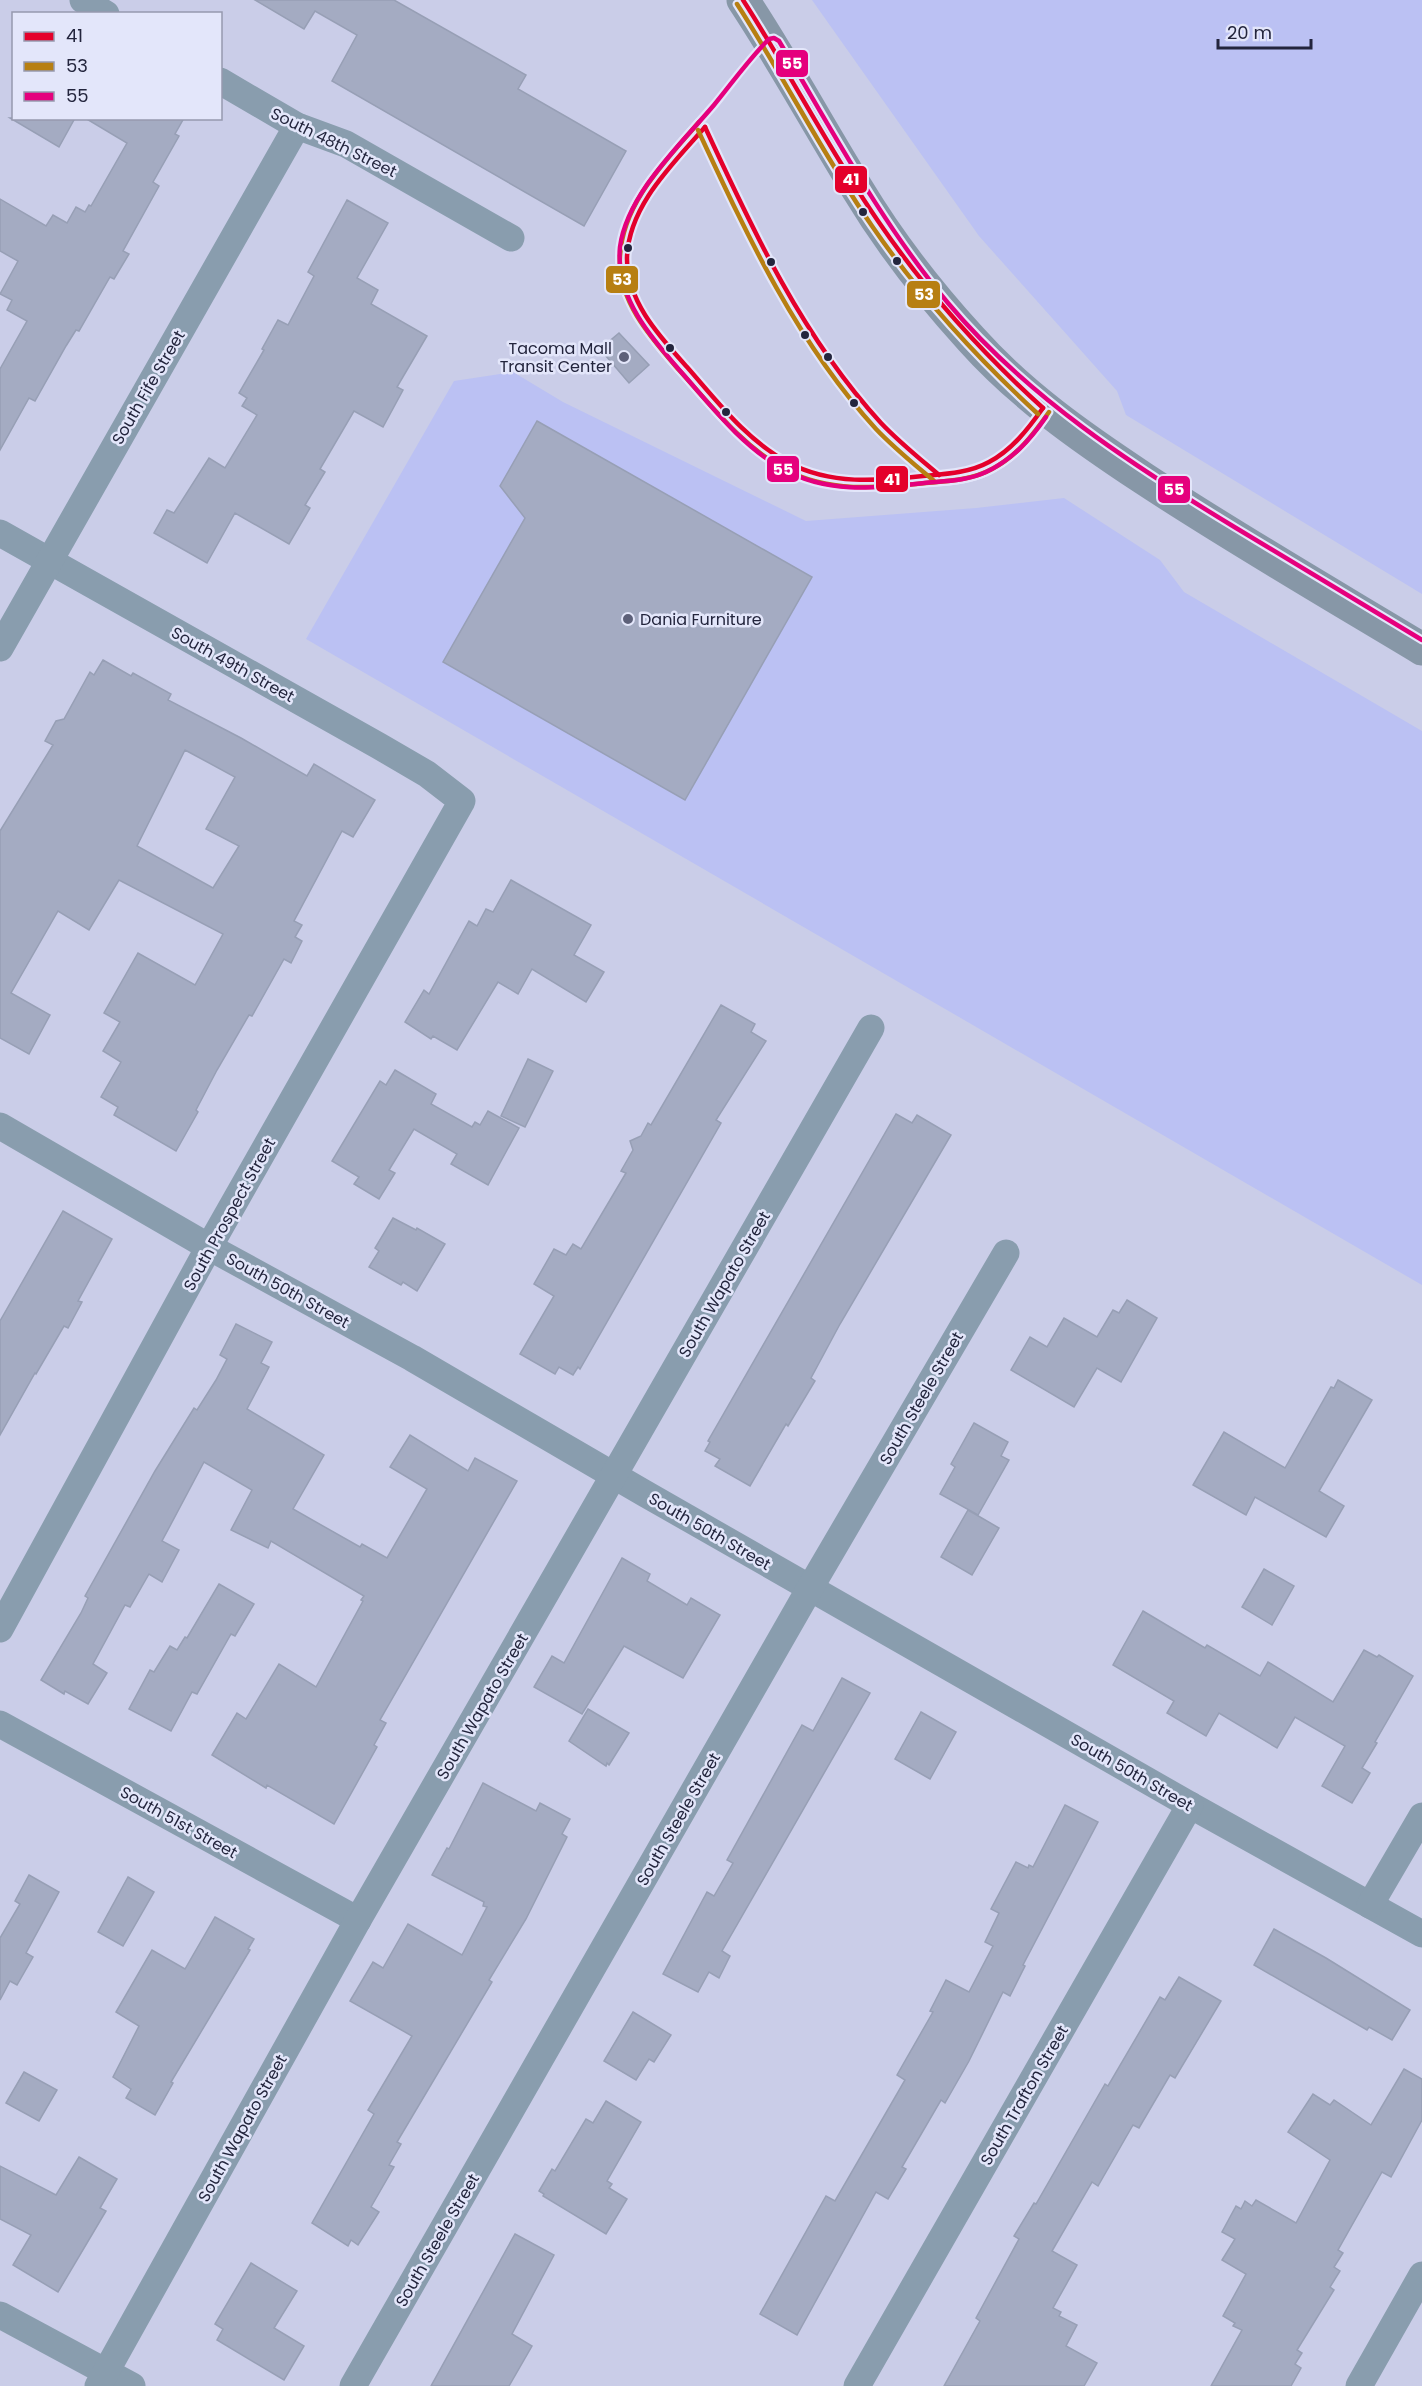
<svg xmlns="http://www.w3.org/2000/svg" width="1422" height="2386" viewBox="0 0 1422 2386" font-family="Poppins,sans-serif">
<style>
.built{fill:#bbc1f3}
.building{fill:#a4abc2;stroke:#979fb5;stroke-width:1.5;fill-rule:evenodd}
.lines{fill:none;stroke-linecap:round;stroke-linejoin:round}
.street{stroke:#899dae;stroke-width:27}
.secondary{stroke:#8797a7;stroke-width:33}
.bus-1-casing{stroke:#e3e6fa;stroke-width:9}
.bus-2-casing{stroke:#e3e6fa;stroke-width:9}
.bus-3-casing{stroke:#e3e6fa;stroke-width:9}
.bus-1{stroke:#e4002b;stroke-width:4.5}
.bus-2{stroke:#b77f12;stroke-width:4.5}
.bus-3{stroke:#e5007d;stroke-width:4.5}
.bus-dot{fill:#23253d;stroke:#e3e6fa;stroke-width:2}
.poi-dot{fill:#5d6079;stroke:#e3e6fa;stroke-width:2}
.labels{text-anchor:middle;stroke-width:5;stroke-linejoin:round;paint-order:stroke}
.street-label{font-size:16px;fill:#23253d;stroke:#e3e6fa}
.poi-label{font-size:16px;fill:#23253d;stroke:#e3e6fa;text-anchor:end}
.line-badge{stroke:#e3e6fa;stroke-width:2}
.badge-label{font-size:16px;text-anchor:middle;font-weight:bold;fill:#fff}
</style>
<rect width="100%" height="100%" fill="#cacde8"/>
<g class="built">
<polygon points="812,0 1422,0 1422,594 1126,415 1117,391 979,236"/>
<polygon points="513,372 563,402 806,521 976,508 1064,498 1160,560 1184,592 1422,731 1422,1285 306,639 454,381"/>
</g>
<g class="building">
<polygon points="255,0 394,0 526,75 518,89 626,151 584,226 332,81 357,35 315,11 304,29"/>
<polygon points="10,118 75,118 59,147"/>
<polygon points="85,118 184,118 175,134 179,136 153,182 159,186 123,251 129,254 114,279 110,277 79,331 76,330 66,346 35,401 29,398 0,450 0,369 27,321 7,310 12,300 0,294 18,261 0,251 0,199 46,226 53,215 67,223 76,207 85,212 89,205 91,206 127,143"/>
<polygon points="347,200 388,223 357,278 378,290 371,304 427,336 397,387 403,390 383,427 354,411 320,469 325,472 305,505 310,508 289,544 235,513 207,563 154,533 167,510 174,513 209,458 225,468 257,415 242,406 247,398 239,393 264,350 262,349 278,320 288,325 314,276 308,272"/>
<polygon points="619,333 649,365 629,383 600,349"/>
<polygon points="537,421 812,577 685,800 443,662 525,518 500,486"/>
<path d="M103 660 131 676 133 673 171 694 168 700 241 738 307 776 314 764 375 800 353 837 342 831 294 921 302 925 295 937 302 941 291 963 284 959 252 1016 249 1015 217 1070 196 1110 198 1112 176 1151 114 1115 118 1107 101 1097 121 1062 103 1051 120 1022 104 1013 138 953 195 985 223 934 119 880 89 930 58 911 11 993 50 1015 29 1054 0 1038V831L53 745 45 741 56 721 64 719 90 672 94 675ZM185 750 235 777 206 829 239 846 213 888 137 846Z"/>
<polygon points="511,880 591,925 574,955 604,972 586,1002 532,969 518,994 498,982 457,1050 433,1036 431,1039 405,1022 424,990 429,994 469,921 477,926 486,909 493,912"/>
<polygon points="721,1005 755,1024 751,1032 766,1041 716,1120 721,1123 580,1369 578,1367 573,1375 559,1367 555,1374 520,1354 554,1296 534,1284 554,1249 566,1255 573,1244 581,1249 626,1173 621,1171 633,1150 630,1141 641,1136 648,1123 651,1125"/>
<polygon points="528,1059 553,1071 525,1127 501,1116"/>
<polygon points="395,1070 436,1094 431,1104 472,1127 475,1122 480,1125 488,1111 519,1128 488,1185 451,1164 457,1154 414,1129 389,1170 395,1173 379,1199 354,1184 359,1177 332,1161 380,1081 386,1085"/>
<polygon points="896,1114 912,1123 917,1115 951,1135 840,1324 811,1378 815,1381 788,1426 786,1424 750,1486 715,1466 720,1459 705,1451 710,1442 708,1441"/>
<polygon points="63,1211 112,1239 78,1301 82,1302 68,1328 64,1326 36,1374 35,1373 0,1435 0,1321"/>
<polygon points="393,1218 416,1230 417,1228 445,1244 417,1291 403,1282 401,1285 369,1267 379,1251 375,1248"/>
<polygon points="1127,1300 1157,1318 1121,1382 1097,1368 1074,1407 1011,1370 1030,1337 1047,1347 1064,1318 1097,1337 1113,1310 1119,1313"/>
<polygon points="236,1324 272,1342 261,1363 269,1367 247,1409 324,1455 293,1509 360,1547 362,1544 387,1558 427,1489 390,1467 410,1435 468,1471 475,1458 517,1481 380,1720 386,1723 374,1745 377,1747 334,1824 267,1785 266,1788 212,1755 237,1713 246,1719 279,1664 316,1687 363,1601 361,1600 364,1596 271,1541 268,1548 231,1530 252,1490 204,1462 162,1541 179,1550 162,1582 149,1574 130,1607 125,1605 93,1664 107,1673 88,1704 65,1691 64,1694 41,1680 81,1613 88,1598 85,1596 155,1471 194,1408 197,1410 216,1380 227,1359 220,1355"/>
<polygon points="1338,1380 1372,1400 1319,1491 1344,1506 1326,1537 1255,1497 1246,1515 1193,1485 1224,1432 1285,1468 1331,1387 1334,1388"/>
<polygon points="974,1423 1008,1442 1001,1456 1009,1460 978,1515 940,1494 955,1467 951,1464"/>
<polygon points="968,1510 999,1528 972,1575 941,1557"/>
<polygon points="622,1558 650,1574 647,1581 687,1605 691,1598 720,1615 683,1678 624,1646 582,1714 534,1687 552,1656 564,1663"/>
<polygon points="1264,1569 1294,1586 1272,1625 1242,1607"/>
<polygon points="219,1584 254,1604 235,1636 231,1634 197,1694 192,1692 171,1731 129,1709 150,1670 154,1672 170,1646 177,1650 185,1637 187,1638"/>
<polygon points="1143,1611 1205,1648 1207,1645 1260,1676 1268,1662 1333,1702 1364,1650 1377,1657 1379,1655 1413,1676 1375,1742 1377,1743 1362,1768 1370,1773 1352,1803 1322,1786 1345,1746 1295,1717 1277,1748 1219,1713 1206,1736 1167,1713 1174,1701 1113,1665"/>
<polygon points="842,1678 870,1693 722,1951 730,1956 719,1978 709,1972 698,1992 663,1974 707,1892 714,1896 733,1863 727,1860 802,1725 813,1731"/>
<polygon points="588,1709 629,1733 609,1765 607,1763 606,1766 569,1741"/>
<polygon points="921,1712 956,1732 930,1779 895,1759"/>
<polygon points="483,1783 536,1811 540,1803 570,1819 562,1834 567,1837 526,1919 489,1980 492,1982 397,2142 401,2144 389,2165 394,2167 371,2207 379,2212 358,2245 351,2240 348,2246 312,2223 374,2114 368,2110 412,2036 350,2001 373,1962 383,1968 408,1924 462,1955 487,1907 483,1906 484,1902 432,1875 447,1848 449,1849"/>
<polygon points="1065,1805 1098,1822 1023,1965 1025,1966 1010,1996 1003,1992 969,2061 945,2103 941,2100 902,2167 906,2169 888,2199 876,2192 797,2335 760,2314 826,2196 835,2201 905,2080 897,2075 933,2012 930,2011 946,1980 969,1992 993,1946 985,1942 999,1913 991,1909 1016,1862 1028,1868 1029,1865 1033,1867"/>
<polygon points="29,1875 59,1892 26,1953 33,1957 17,1985 10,1981 0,2000 0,1938 20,1904 15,1901"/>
<polygon points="128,1877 154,1892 123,1946 98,1932"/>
<polygon points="215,1917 254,1939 248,1949 250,1950 171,2082 173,2083 155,2115 126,2098 131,2089 113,2077 139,2026 116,2012 152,1950 185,1969"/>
<polygon points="1274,1929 1326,1958 1410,2010 1392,2040 1369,2027 1367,2030 1254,1965"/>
<polygon points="1179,1977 1221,2001 1175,2078 1170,2075 1139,2128 1133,2125 1098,2186 1092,2182 1052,2251 1077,2265 1053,2308 1061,2312 1059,2316 1077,2325 1066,2346 1097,2363 1084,2386 944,2386 980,2321 976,2318 1019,2239 1014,2236 1034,2203 1036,2204 1105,2084 1108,2086 1160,1997 1165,2000"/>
<polygon points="633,2012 671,2035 654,2062 649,2059 636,2080 604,2061"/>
<polygon points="1404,2069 1422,2079 1422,2120 1391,2177 1382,2172 1338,2250 1343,2253 1334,2267 1340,2271 1330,2287 1334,2290 1297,2350 1302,2353 1295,2364 1301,2368 1291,2386 1211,2386 1242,2330 1233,2326 1235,2323 1223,2316 1246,2274 1222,2260 1235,2239 1222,2232 1236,2206 1241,2209 1245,2201 1252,2206 1256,2200 1296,2223 1330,2160 1288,2132 1313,2094 1330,2105 1334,2100 1371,2125"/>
<polygon points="24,2072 57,2090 39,2121 6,2103"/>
<polygon points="606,2101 641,2122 607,2181 612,2184 609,2188 627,2199 606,2234 543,2196 544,2194 539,2191 552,2169 555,2171 586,2119 593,2123"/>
<polygon points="79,2157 117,2179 100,2208 106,2211 58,2292 13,2265 31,2235 0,2219 0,2166 56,2195"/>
<polygon points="515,2234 554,2255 512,2334 532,2346 509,2386 431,2386"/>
<polygon points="251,2263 297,2291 274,2328 304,2346 284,2380 217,2340 223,2329 215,2324"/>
</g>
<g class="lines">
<g class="street">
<polyline points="83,0 106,14"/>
<polyline points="220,81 297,126 346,144 511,238"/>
<polyline points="0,533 379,746 427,774 462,801 209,1247 0,1629"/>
<polyline points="0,648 297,126"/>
<polyline points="0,1126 209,1247 412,1358 644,1493 1190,1805 1422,1934"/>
<polyline points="0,1724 358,1920"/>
<polyline points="1370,1905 1422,1816"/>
<polyline points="0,2315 132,2386"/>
<polyline points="98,2386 358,1920 871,1028"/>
<polyline points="353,2386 810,1588 1006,1253"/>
<polyline points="857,2386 1190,1805"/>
<polyline points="1359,2386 1422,2275"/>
</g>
<path class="secondary" d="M743 0C784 62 819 127 858 190 890 243 929 293 971 339 1021 395 1081 437 1143 478 1234 538 1329 593 1422 649"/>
<defs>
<g id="bus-1">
<path d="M743 0C790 73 829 150 878 221 925 290 981 352 1043 408"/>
<path d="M705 127C673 164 629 205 627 257 626 301 660 337 687 367 717 401 747 441 789 463 831 485 877 481 923 476 945 474 969 473 989 462 1012 450 1028 429 1043 408"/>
<path d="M705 127C753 231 803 338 881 423 899 442 919 458 939 475"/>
</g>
<g id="bus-2">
<path d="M737 4C784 77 823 155 872 226 920 296 976 357 1038 414"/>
<path d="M699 122C666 161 623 202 620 256 617 301 652 339 679 370 711 405 741 445 784 469 828 493 877 488 926 483 948 481 972 480 992 469 1017 456 1033 435 1049 412"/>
<path d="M698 130C747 235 797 343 876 429 894 448 914 464 934 481"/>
</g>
<path id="bus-3" d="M1046 417C1030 440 1012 460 986 472 967 481 945 481 924 483 876 488 827 494 783 469 742 446 712 407 682 373 651 338 615 297 620 247 627 194 681 144 714 105 732 83 749 59 769 39L774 38 779 41C832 130 881 223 948 303 1027 397 1132 465 1236 528 1298 566 1360 603 1422 640"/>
</defs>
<use href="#bus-1" class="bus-1-casing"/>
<use href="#bus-2" class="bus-2-casing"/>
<use href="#bus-3" class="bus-3-casing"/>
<use href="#bus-1" class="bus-1"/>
<use href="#bus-2" class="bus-2"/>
<use href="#bus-3" class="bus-3"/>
</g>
<g class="bus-dot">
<circle cx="863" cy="212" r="5"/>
<circle cx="628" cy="248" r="5"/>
<circle cx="897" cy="261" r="5"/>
<circle cx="771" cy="262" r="5"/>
<circle cx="805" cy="335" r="5"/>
<circle cx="670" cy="348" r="5"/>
<circle cx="828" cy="357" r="5"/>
<circle cx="854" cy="403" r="5"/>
<circle cx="726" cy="412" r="5"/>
</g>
<g class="poi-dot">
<circle cx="624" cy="357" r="6"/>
<circle cx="628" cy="619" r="6"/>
</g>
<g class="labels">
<g class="street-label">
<text transform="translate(334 142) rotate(26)" y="6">South 48th Street</text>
<text transform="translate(148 387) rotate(-60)" y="6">South Fife Street</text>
<text transform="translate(233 664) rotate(29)" y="6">South 49th Street</text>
<text transform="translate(229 1214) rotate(-61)" y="6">South Prospect Street</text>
<text transform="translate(724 1284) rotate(-60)" y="6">South Wapato Street</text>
<text transform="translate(288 1290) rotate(29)" y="6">South 50th Street</text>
<text transform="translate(921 1398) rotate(-60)" y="6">South Steele Street</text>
<text transform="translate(710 1531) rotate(30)" y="6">South 50th Street</text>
<text transform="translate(482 1706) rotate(-60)" y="6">South Wapato Street</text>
<text transform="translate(1132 1772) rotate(30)" y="6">South 50th Street</text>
<text transform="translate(678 1819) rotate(-60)" y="6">South Steele Street</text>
<text transform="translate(179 1822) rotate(29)" y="6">South 51st Street</text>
<text transform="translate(1024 2095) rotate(-60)" y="6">South Trafton Street</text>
<text transform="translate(242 2128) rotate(-61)" y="6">South Wapato Street</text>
<text transform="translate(437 2240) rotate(-60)" y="6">South Steele Street</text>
</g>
<g class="poi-label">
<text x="612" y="354">Tacoma Mall<tspan x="612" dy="18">Transit Center</tspan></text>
<text x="640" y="625" text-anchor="start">Dania Furniture</text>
</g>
</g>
<g class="line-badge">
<rect x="775" y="49" width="34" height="29" rx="6" fill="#e5007d"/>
<rect x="834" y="165" width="34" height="29" rx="6" fill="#e4002b"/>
<rect x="605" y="265" width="34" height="29" rx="6" fill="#b77f12"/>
<rect x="906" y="280" width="35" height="29" rx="6" fill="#b77f12"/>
<rect x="766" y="455" width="34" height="28" rx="6" fill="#e5007d"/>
<rect x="875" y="465" width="34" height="28" rx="6" fill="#e4002b"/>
<rect x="1157" y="475" width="34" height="29" rx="6" fill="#e5007d"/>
</g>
<g class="badge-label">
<text x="792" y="69">55</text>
<text x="851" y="185">41</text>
<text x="622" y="285">53</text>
<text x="924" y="300">53</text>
<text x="783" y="475">55</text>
<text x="892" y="485">41</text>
<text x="1174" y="495">55</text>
</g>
<rect x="12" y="12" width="210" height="108" fill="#e3e6fa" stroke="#9699ae" stroke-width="1.5"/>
<rect x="24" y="32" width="30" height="9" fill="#e4002b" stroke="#9699ae" stroke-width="1.5"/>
<text x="66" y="42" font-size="18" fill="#23253d">41</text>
<rect x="24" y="62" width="30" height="9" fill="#b77f12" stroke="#9699ae" stroke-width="1.5"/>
<text x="66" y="72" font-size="18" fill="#23253d">53</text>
<rect x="24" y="92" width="30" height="9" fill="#e5007d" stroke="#9699ae" stroke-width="1.5"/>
<text x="66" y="102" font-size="18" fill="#23253d">55</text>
<path d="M1218 39v9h93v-9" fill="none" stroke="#23253d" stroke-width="3"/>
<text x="1227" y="39" font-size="18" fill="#23253d" stroke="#e3e6fa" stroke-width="4.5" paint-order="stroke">20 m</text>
</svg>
